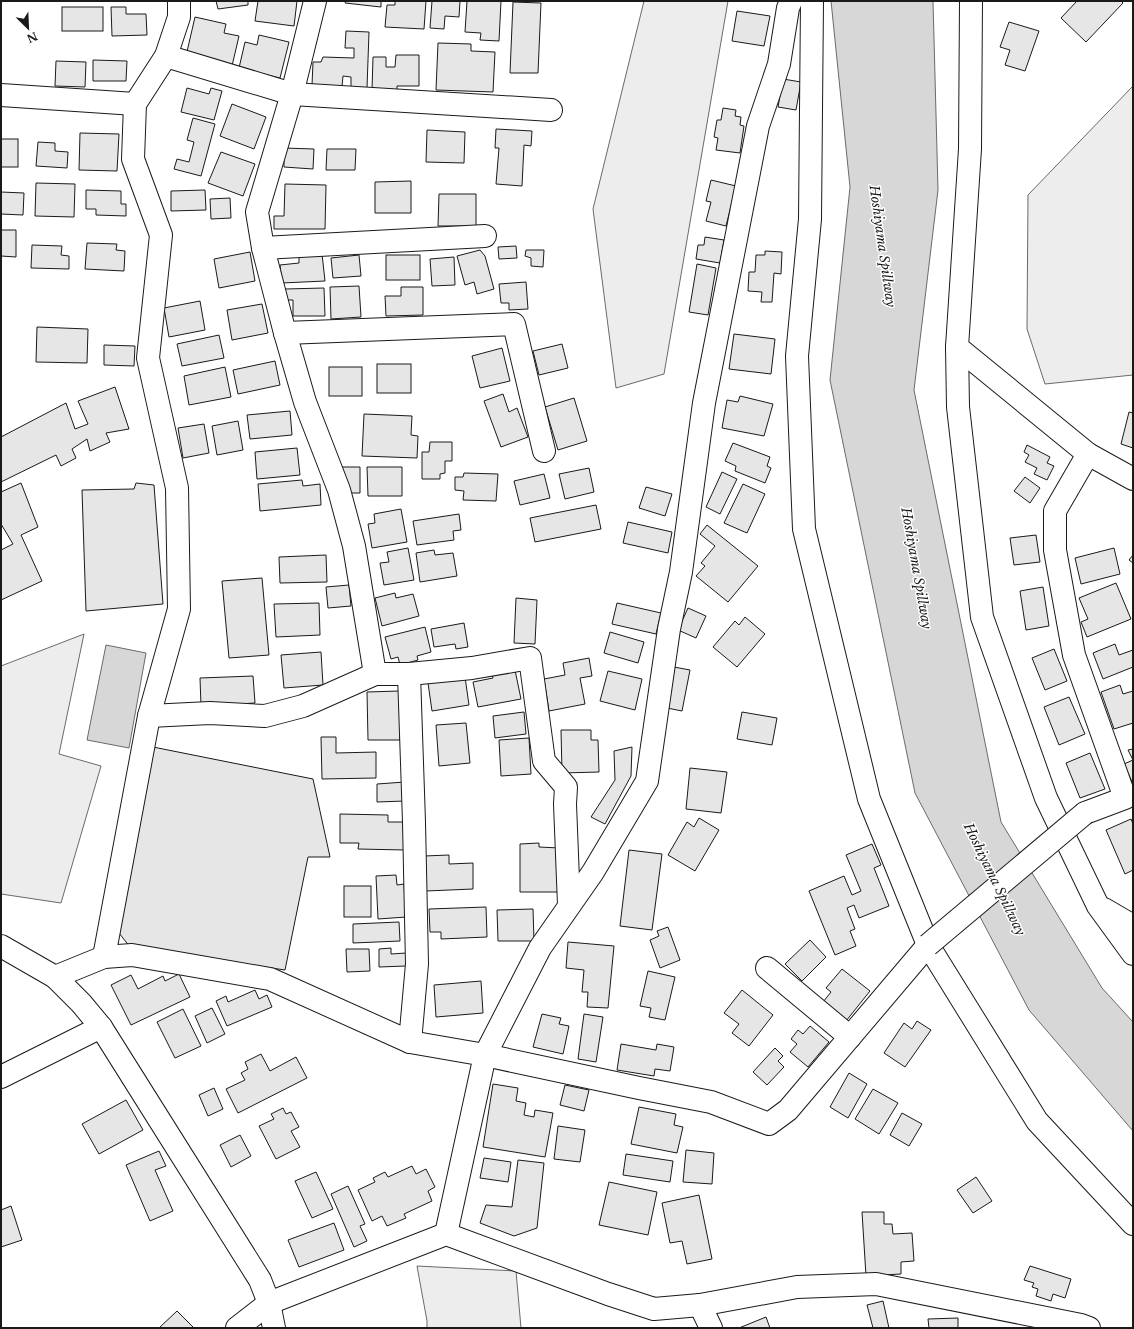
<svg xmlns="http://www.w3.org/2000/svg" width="1134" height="1329" viewBox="0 0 1134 1329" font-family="'Libre Baskerville',serif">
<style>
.built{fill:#ededed;stroke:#6a6a6a}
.water{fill:#d7d7d7;stroke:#6a6a6a}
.building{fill:#e6e6e6;stroke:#1a1a1a}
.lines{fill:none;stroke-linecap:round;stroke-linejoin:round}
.minor-casing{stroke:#1a1a1a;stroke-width:24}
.minor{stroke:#fff;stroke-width:22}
.minor-bridge-casing{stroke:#1a1a1a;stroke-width:24;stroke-linecap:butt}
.minor-bridge{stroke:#fff;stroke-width:22}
.labels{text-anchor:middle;stroke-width:3;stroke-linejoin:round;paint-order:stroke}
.water-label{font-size:13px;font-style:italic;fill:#1a1a1a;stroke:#fff}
</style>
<rect width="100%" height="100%" fill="#fff"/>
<g class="built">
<polygon points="644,1 728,1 664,374 616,388 593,209"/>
<polygon points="1133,86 1133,375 1045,384 1027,329 1028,195"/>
<polygon points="84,634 59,754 101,766 61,903 1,894 1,666"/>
<polygon points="417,1266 516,1271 521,1328 427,1328 427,1321"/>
</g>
<g class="water">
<polygon points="831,1 933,1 938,190 914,390 1001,822 1102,988 1133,1022 1133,1131 1029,1010 915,793 830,380 850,187"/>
<polygon points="106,645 146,653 129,748 87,740"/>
</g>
<g class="building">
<polygon points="216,1 248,1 248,5 218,9"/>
<polygon points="258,1 297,1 294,26 255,21"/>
<polygon points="346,1 381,1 381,7 345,3"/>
<polygon points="395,1 426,1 424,29 385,27 387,5 395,5"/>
<polygon points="432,1 460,1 459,17 445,16 444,29 430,28"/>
<polygon points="467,1 501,1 499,41 480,40 481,33 465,32"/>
<polygon points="1077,1 1121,1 1123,3 1086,42 1061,18"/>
<polygon points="513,2 541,3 538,73 510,73"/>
<rect x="62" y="7" width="41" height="24"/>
<polygon points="111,7 126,7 126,14 146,14 147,35 112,36"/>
<polygon points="737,11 770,16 764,46 732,41"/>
<polygon points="195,17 226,24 224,33 239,36 232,66 186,56"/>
<polygon points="1009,22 1039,31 1025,71 1005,65 1010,50 1000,47"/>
<polygon points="346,31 369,32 367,88 351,87 351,77 343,76 342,86 312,85 313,62 321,62 323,57 354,58 354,48 345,48"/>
<polygon points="259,35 289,42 280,78 239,68 245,42 257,45"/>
<polygon points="438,43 471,44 471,51 495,52 493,92 436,90"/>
<polygon points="396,55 419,55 419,86 397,86 397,91 372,90 373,57 386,57 386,67 395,67"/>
<polygon points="93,60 127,61 126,81 93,81"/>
<polygon points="56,61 86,62 85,87 55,86"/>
<polygon points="783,79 801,82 796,110 778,107"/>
<polygon points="187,88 209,94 211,88 222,91 214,120 181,112"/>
<polygon points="232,104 266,117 254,149 220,136"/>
<polygon points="723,108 736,110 735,116 741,117 740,125 744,126 740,153 716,150 718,138 714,137 717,120 721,120"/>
<polygon points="193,118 215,124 201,176 174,169 177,159 189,162 194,142 187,140"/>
<polygon points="496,129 532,131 531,146 524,145 522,186 496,184 499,148 495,148"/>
<polygon points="427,130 465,132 464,163 426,162"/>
<polygon points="80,133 119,134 117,171 79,170"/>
<rect x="1" y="139" width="17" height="28"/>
<polygon points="38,142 55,143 55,151 68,152 67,168 36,166"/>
<polygon points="284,148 314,149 313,169 284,167"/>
<polygon points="327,149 356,149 355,170 326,170"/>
<polygon points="221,152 255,164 243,196 208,183"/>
<polygon points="711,180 736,186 726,226 706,221 711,202 706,201"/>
<polygon points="411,181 411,213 375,213 375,182"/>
<polygon points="36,183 75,184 74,217 35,216"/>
<polygon points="285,184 326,185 325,229 274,229 274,216 284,216"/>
<polygon points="86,190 121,191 121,204 126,204 126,216 96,215 96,209 86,209"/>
<polygon points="205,190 206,210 171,211 171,191"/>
<polygon points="1,192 24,193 23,215 1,214"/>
<polygon points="439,194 476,194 476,226 438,226"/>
<polygon points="230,198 231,218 211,219 210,199"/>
<polygon points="1,230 16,230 16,257 1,256"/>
<polygon points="705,237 724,240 720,263 696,259 698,245 704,245"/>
<polygon points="87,243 117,244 116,250 125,251 124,271 85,269"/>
<polygon points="32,245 62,246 61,255 69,256 69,269 31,268"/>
<polygon points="516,246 517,258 499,259 498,247"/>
<polygon points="480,250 485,256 494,289 477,294 474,282 465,285 457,256"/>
<polygon points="526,250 544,250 543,267 531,266 531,258 525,256"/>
<polygon points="765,251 782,252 781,274 774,273 772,302 761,302 762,292 748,291 749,272 755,272 756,255 765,255"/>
<polygon points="250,252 255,281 219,288 214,259"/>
<polygon points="322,254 325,281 282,283 280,265 299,263 299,257"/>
<polygon points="359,255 361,276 333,278 331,258"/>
<rect x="386" y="255" width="34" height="25"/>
<polygon points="454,257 455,285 432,286 430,259"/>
<polygon points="697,264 716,268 708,315 689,312"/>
<polygon points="526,282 528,309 509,310 509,303 501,303 499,284"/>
<polygon points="359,286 361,317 331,319 330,287"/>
<polygon points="401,287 423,287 423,315 386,316 385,296 401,296"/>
<polygon points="324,288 325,316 293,316 293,300 285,300 285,289"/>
<polygon points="200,301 205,330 169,337 164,308"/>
<polygon points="262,304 268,333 232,340 227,310"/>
<polygon points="37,327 88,329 87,363 36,362"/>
<polygon points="734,334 775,339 771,374 729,369"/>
<polygon points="219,335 224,358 182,366 177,344"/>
<polygon points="562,344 568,368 539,375 533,351"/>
<polygon points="104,345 135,346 134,366 104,365"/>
<polygon points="502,348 510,381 480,388 472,356"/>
<polygon points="275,361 280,385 238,394 233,370"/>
<rect x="377" y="364" width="34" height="29"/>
<polygon points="225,367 231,397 189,405 184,376"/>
<rect x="329" y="367" width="33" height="29"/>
<polygon points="115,387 129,429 106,433 110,442 90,451 87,439 72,449 76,458 61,466 56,455 1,482 1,437 66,403 75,429 88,424 78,401"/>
<polygon points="503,394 509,412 517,408 528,437 501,447 484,401"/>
<polygon points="740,396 773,404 764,436 722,428 727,400 738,402"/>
<polygon points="574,398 587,441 558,450 545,407"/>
<polygon points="290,411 292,435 250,439 247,415"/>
<polygon points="1129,412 1133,413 1133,448 1121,444"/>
<polygon points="364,414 412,416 411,435 418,436 417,458 362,456"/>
<polygon points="238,421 243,450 217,455 212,426"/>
<polygon points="204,424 209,453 183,458 178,428"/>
<polygon points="430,442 452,442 452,461 445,461 445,473 440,474 440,479 422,479 422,452 429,452"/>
<polygon points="733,443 770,457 767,466 771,468 765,483 735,471 736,466 725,461"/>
<polygon points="1027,445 1050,457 1047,463 1054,466 1047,480 1034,474 1037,468 1025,462 1029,455 1024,452"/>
<polygon points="297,448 300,475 257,479 255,452"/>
<polygon points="340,467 360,467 360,493 349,493"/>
<polygon points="367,467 402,467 402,496 368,496"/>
<polygon points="589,468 594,492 565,499 559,474"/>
<polygon points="722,472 737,479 720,514 706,507"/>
<polygon points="464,473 498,474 496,501 463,500 464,491 455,490 455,477 463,477"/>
<polygon points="544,474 550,498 520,505 514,481"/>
<polygon points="1025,477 1040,488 1030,503 1014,491"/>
<polygon points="302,480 303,486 320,484 321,505 260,511 258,484"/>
<polygon points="21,483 38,527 21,535 42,581 1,600 1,550 13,544 1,524 1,492"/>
<polygon points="136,483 154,485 163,604 86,611 82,490 134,489"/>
<polygon points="743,484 765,494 747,533 724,523"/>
<polygon points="646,487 672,494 665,516 639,508"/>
<polygon points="596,505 601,529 535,542 530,518"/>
<polygon points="401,509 407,542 372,548 368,524 375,523 374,514"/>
<polygon points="459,514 461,530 453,531 454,540 417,545 413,521"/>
<polygon points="628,522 672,532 668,553 623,543"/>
<polygon points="707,525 758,566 728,602 696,576 705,566 701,563 715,546 700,534"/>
<polygon points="1036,535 1040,562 1014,565 1010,538"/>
<polygon points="408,548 414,580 384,585 380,563 389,562 387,552"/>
<polygon points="1114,548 1120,574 1081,584 1075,558"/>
<polygon points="434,550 435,555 453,553 457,576 420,582 416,553"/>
<polygon points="326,555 327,582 280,583 279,557"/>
<polygon points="1133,555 1133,563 1129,560"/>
<polygon points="262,578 269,655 229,658 222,581"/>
<polygon points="1116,583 1131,619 1087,637 1081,622 1088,619 1079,598"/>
<polygon points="349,585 351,606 328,608 326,587"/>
<polygon points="1043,587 1049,626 1026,630 1020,591"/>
<polygon points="395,593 396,598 413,594 419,616 382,626 375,598"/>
<polygon points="516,598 537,600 535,644 514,643"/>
<polygon points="319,603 320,635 276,637 274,604"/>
<polygon points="617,603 661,613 656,634 612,624"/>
<polygon points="688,608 706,616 696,638 678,630"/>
<polygon points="745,617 765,634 737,667 713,647 735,621 739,625"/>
<polygon points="464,623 468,647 456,649 455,644 434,647 431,629"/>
<polygon points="425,627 431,652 417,656 418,660 400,665 398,657 391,659 385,637"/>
<polygon points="610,632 644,642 638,663 604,653"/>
<polygon points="1115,644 1119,655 1133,650 1133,667 1103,679 1093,653"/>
<polygon points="1054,649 1067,681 1045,690 1032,658"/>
<polygon points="321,652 323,685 284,688 281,655"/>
<polygon points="589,658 592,676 580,678 585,704 549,711 544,679 565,675 563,663"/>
<polygon points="674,667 690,670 682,711 667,708"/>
<polygon points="515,670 521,699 478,707 473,682 493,678 492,674"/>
<polygon points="608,671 642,679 635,710 600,701"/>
<polygon points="253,676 255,703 201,706 200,678"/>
<polygon points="465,677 469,705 432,711 428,683"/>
<polygon points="1120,685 1123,694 1133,691 1133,723 1114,729 1101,692"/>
<polygon points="399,691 400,740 368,740 367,692"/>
<polygon points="1069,697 1085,734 1059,745 1044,707"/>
<polygon points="524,712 526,734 495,738 493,716"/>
<polygon points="742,712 777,718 772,745 737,739"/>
<polygon points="466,723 470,763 439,766 436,725"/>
<polygon points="561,730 591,730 591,740 598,740 599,772 562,773"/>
<polygon points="321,737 336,737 336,753 376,752 376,778 322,779"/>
<polygon points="529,738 531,774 501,776 499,740"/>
<polygon points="153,747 313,779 330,857 308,857 285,970 130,947 119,933"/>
<polygon points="632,747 631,776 605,824 591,817 615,780 614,751"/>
<polygon points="1133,749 1133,784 1124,764 1133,760 1128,750"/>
<polygon points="1090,753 1105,789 1080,798 1066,763"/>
<polygon points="690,768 727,772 721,813 686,809"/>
<polygon points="405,782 405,801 377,802 377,784"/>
<polygon points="340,814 388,815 388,822 406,822 405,850 358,849 359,843 340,843"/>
<polygon points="699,818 719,830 695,871 668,855 687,822 694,827"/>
<polygon points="1131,819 1133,824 1133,870 1125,874 1106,830"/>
<polygon points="539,843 539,847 560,848 560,892 520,892 520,844"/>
<polygon points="872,844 881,865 874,868 889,906 859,918 854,905 847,908 855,929 850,931 856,946 835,955 809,891 844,876 852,895 861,891 846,855"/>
<polygon points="629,850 662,854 652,930 620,926"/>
<polygon points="449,855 449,864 473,863 473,889 426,891 424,856"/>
<polygon points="396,875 397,885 404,884 406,917 378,919 376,876"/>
<rect x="344" y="886" width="27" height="31"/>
<polygon points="486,907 487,937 441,939 441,932 430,932 429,909"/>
<polygon points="533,909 534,941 498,941 497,910"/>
<polygon points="399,922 400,941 353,943 353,924"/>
<polygon points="668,927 680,960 660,968 650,940 659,936 657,931"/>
<polygon points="810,940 826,957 802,981 785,964"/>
<polygon points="568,942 614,946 608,1008 587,1007 588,992 582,992 584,970 566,968"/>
<polygon points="391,948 391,954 406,953 406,966 379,967 379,949"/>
<polygon points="346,949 369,949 370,971 347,972"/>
<polygon points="842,969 870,991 846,1021 823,1002 831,992 826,988"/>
<polygon points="648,971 675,977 665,1020 649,1017 651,1008 640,1006"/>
<polygon points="179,974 190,997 131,1025 111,985 131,975 138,989 163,976 165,981"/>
<polygon points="481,981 483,1013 436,1017 434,985"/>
<polygon points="255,990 259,999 267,995 272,1007 227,1026 216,1001 226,996 228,1002"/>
<polygon points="742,990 773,1015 749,1046 732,1033 739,1024 724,1013"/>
<polygon points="212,1008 225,1034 207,1043 195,1016"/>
<polygon points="183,1009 201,1046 175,1058 157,1022"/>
<polygon points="542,1014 561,1018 559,1024 569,1026 563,1054 533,1047"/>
<polygon points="584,1014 603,1017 596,1062 578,1059"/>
<polygon points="917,1021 931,1030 905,1067 884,1053 904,1023 912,1029"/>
<polygon points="810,1026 829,1042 808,1067 790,1052 797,1044 791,1039 798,1030 803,1034"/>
<polygon points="621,1044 656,1050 657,1044 674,1047 670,1071 655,1069 654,1076 617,1070"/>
<polygon points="775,1048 783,1056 778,1061 784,1067 767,1085 753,1072"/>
<polygon points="261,1054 270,1071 296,1057 307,1078 238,1113 226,1089 245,1080 241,1073 248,1069 245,1062"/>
<polygon points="849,1073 867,1084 848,1118 830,1107"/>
<polygon points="493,1084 518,1088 516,1101 526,1103 524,1115 534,1117 535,1110 553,1113 545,1157 483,1147"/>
<polygon points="565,1085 589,1090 584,1111 560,1105"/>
<polygon points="214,1088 223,1109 208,1116 199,1095"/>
<polygon points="873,1089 898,1103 879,1134 855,1119"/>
<polygon points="126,1100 143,1130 99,1154 82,1124"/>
<polygon points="639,1107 676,1114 674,1125 683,1127 677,1153 631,1144"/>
<polygon points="283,1108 286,1114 291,1112 299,1127 291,1131 300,1147 276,1159 259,1126 274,1119 271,1114"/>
<polygon points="902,1113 922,1124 909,1146 890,1135"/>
<polygon points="558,1126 585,1130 580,1162 554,1159"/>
<polygon points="240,1135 251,1156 231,1167 220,1145"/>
<polygon points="686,1150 714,1153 712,1184 683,1182"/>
<polygon points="159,1151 166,1166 155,1170 173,1211 150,1221 126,1165"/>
<polygon points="626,1154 673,1161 670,1182 623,1175"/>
<polygon points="484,1158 511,1162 508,1182 480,1178"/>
<polygon points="518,1160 544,1163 537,1228 514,1236 480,1223 486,1205 512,1207"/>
<polygon points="412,1166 416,1174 426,1169 435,1187 428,1191 432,1201 404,1214 406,1218 387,1226 382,1216 372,1221 358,1190 375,1182 373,1178 385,1172 388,1177"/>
<polygon points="316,1172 333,1209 312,1218 295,1181"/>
<polygon points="976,1177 992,1201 973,1213 957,1190"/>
<polygon points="609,1182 657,1192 648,1235 599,1225"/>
<polygon points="348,1186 365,1224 360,1226 367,1241 354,1247 331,1194"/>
<polygon points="699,1195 712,1259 687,1264 682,1241 670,1243 662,1203"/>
<polygon points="11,1206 22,1240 1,1247 1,1210"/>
<polygon points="862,1212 884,1212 884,1224 892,1224 893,1234 912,1233 914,1261 901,1262 901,1274 866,1276"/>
<polygon points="334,1223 344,1250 299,1267 288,1240"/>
<polygon points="1030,1266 1071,1279 1065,1298 1053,1294 1051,1301 1036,1296 1038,1289 1032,1287 1034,1283 1024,1280"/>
<polygon points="883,1301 889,1328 873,1328 867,1305"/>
<polygon points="177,1311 194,1328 159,1328"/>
<polygon points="766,1317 770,1328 739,1328"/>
<polygon points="958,1318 958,1328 929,1328 928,1319"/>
</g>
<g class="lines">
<defs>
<g id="minor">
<polyline points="315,1 292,94 257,212 263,248 285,333 305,402 339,490 354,546 375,674 409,674 414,822 417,964 410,1042"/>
<polyline points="812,1 810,219 797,356 804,529 869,799 928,945 1037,1121 1133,1224"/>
<polyline points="971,1 970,149 957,347 1088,454 1055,511 1055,550 1074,655 1125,798 1085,813"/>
<polyline points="166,56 292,94 551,110"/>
<polyline points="1,95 135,104"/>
<polyline points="263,248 485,236"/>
<polyline points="285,333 514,324 544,451"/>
<polyline points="957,347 958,407 982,617 1046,798 1098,906 1133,954"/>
<polyline points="1088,454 1133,479"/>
<polyline points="409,674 472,668 530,658 544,761 566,787 565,804 569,905"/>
<polyline points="149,716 210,713 265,716 303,706 375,674"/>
<polyline points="1104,909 1133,926"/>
<polyline points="1,946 55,977 81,1003 101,1027 260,1280 269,1303 274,1328"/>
<polyline points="104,957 149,716 179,609 177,488 148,358 161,235 133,159 135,104 166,56 179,17 179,1"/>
<polyline points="767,968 850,1037"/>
<polyline points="55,977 104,957 132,955 270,979 410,1042 485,1055 639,1088 711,1102 769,1124 788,1110 928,945"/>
<polyline points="1,1077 101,1027"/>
<polyline points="446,1234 485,1055 540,948 593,872 647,781 669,629 681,572 704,403 758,126 779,64 788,8 791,1"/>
<polyline points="700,1305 711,1328"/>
<polyline points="237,1328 269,1303 446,1234 608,1294 654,1309 700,1305 797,1287 876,1284 1081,1325 1089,1328"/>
</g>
</defs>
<use href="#minor" class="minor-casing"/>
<use href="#minor" class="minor"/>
<defs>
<polyline id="minor-bridge" points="928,945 1085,813"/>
</defs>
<use href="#minor-bridge" class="minor-bridge-casing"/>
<use href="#minor-bridge" class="minor-bridge"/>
</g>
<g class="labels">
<g class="water-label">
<text transform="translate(883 246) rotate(82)" y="5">Hoshiyama Spillway</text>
<text transform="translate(917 568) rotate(80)" y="5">Hoshiyama Spillway</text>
<text transform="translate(995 879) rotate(64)" y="5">Hoshiyama Spillway</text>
</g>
</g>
<rect width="1134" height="1329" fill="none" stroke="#1a1a1a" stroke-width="4"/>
<g transform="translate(28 28) rotate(156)" stroke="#ffffff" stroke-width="3" paint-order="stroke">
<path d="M0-3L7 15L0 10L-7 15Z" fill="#1a1a1a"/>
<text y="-6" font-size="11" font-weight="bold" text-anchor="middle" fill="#1a1a1a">N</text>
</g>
</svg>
